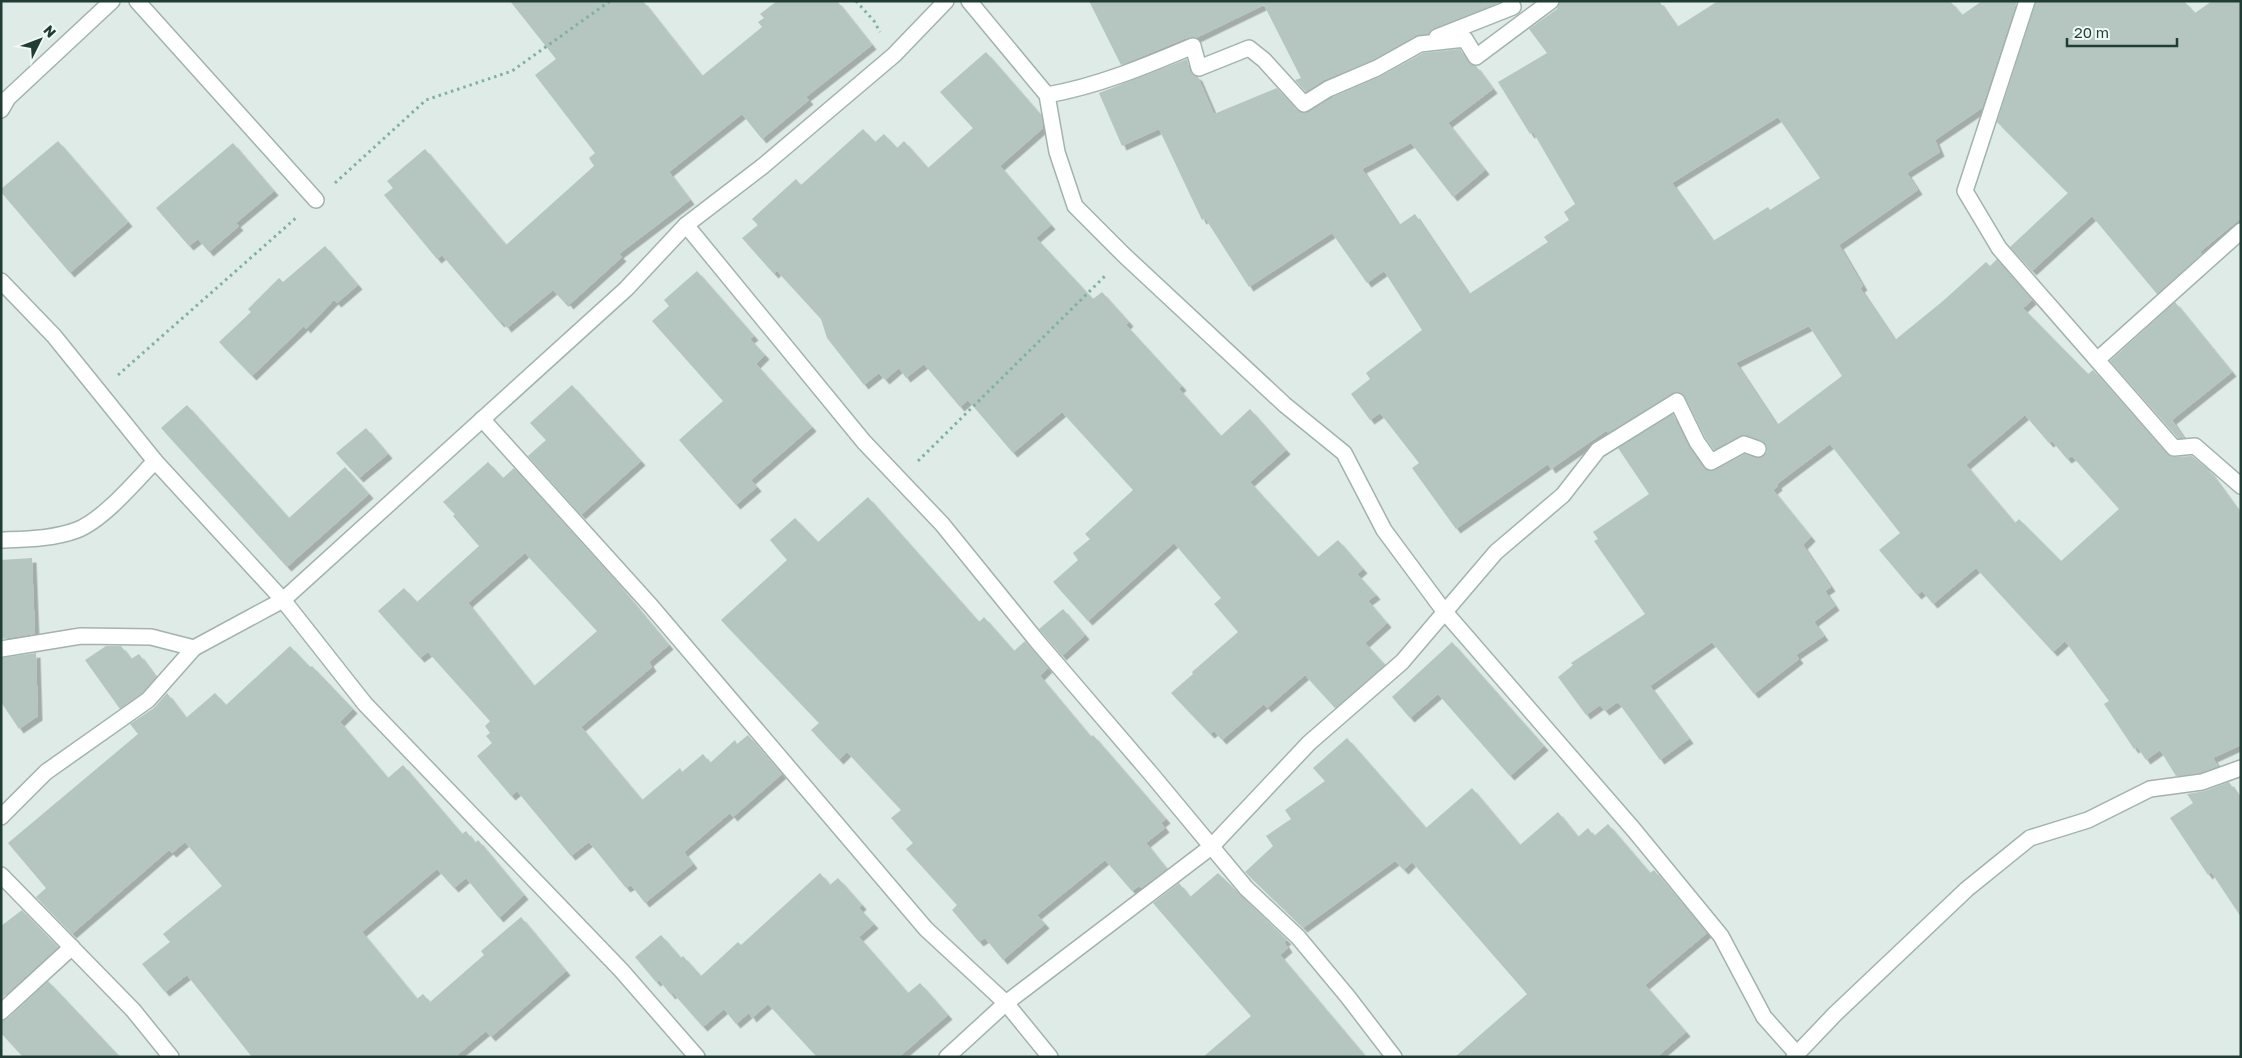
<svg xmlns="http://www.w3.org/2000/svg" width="2242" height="1058" viewBox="0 0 2242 1058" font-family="'Golos Text',sans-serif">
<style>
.building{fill:#b4c6bf;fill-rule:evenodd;filter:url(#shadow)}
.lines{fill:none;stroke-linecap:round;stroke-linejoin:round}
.minor-casing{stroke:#a2b3ad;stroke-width:18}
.path{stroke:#7eb1a1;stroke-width:3;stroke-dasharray:2.5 4;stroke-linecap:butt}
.minor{stroke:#fff;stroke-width:15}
</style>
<defs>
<filter id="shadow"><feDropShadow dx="4.5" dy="4.5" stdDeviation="0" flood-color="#0004"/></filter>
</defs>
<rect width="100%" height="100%" fill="#dfebe6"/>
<g class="building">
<polygon points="510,1 643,1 702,76 762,27 758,22 764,18 760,14 777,1 837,1 872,45 806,97 809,100 762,139 742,114 669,172 690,200 619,254 622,257 569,305 566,301 564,302 553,290 507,328 502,321 500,323 442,255 437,259 384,195 393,188 387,181 425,149 506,245 594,166 589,158 595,153 535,75 556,59"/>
<polygon points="1089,1 1501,1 1501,2 1434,28 1429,34 1415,36 1373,60 1324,80 1306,92 1295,80 1301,78 1264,5 1196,38 1189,37 1121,65"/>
<path d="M1560 1H1659L1677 27 1718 1H1950L1962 15 1982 1H2017L1982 108 1935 140 1940 152 1907 173 1918 190 1839 245 1863 286 1860 288 1895 340 1943 301 1986 262 1990 266 1997 259 2032 300 2023 308 2088 374 2093 370 2167 454 2174 457 2192 456 2209 470 2241 514V745L2213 758 2218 766 2200 773 2176 776 2160 750 2146 760 2137 747 2134 749 2104 704 2109 701 2065 641 2053 652 1976 568 1933 604 1922 591 1917 595 1879 550 1900 533 1830 444 1777 484 1778 486 1773 490 1811 537 1803 545 1831 587 1825 591 1835 606 1814 622 1824 636 1796 655 1799 659 1754 694 1712 642 1650 686 1689 739 1660 760 1618 702 1605 711 1600 705 1586 715 1558 677 1573 665 1571 663 1645 614 1594 541 1598 539 1593 532 1649 494 1618 448 1673 414 1689 447 1707 470H1715L1745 454 1760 458 1767 452 1765 443 1743 435 1714 450 1705 437 1685 397 1676 392 1608 433 1606 431 1551 469 1548 464 1456 529 1412 468 1419 463 1380 413 1370 420 1351 394 1370 379 1366 373 1422 330 1384 271 1367 283 1332 233 1249 287 1205 218 1202 220 1159 129 1122 146 1099 93 1187 59 1190 71 1198 77 1214 114 1277 88 1297 110 1305 113 1332 97 1381 76 1423 53 1460 49 1468 62 1476 66 1493 89 1448 123 1485 170 1453 197 1411 143 1362 169 1399 225 1415 214 1469 294 1548 242 1544 237 1569 220 1564 212 1575 204 1533 132 1530 134 1498 82 1547 53 1529 29 1557 9ZM1778 117 1820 178 1770 210 1768 207 1713 241 1672 183ZM1809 326 1842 376 1777 425 1736 363ZM2025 415 2049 443 2052 441 2067 459 2072 456 2119 509 2061 561 2019 519 2015 523 1966 465Z"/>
<polygon points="2036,1 2184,1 2195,13 2212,1 2241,1 2241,218 2200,252 2202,254 2157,294 2092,216 2032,271 2010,247 2068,193 1997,122"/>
<polygon points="986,52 1041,115 1043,128 1000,166 1051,225 1036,238 1093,299 1102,292 1129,322 1126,325 1182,386 1179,389 1221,436 1250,409 1286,450 1250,482 1318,557 1338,540 1363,569 1357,574 1376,595 1368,601 1387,623 1365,643 1385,665 1335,708 1305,675 1267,708 1264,704 1222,740 1214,731 1210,734 1171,693 1193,674 1192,672 1238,632 1214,604 1221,598 1174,543 1088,621 1053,582 1078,560 1073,553 1090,539 1085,534 1133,490 1062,412 1013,453 968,400 960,407 924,364 906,378 899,368 885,380 879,373 864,385 827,338 821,319 777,271 774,274 742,238 758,225 752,219 796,179 801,185 863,129 875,142 884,134 897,148 904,141 928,168 973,128 940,92"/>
<polygon points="58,141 128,222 70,273 1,192 1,189"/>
<polygon points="233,143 274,191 236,223 239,226 209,252 198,239 189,246 156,208"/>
<polygon points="325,246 358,285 337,303 334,300 306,329 304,326 252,376 219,342 251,312 248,309 279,278 283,282"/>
<polygon points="697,271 754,336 750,339 765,355 756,364 812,427 751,480 757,487 736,505 679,440 723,401 652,321 669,306 664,300"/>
<polygon points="2175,302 2232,372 2172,420 2184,438 2178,438 2110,361"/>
<polygon points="572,385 641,461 581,515 528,456 546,440 530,423"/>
<polygon points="187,405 289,518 345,467 369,494 287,567 161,428"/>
<polygon points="366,428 388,454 359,478 336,453"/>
<path d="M488 462 503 478 514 468 615 580 669 645 649 662 652 667 581 727 642 800 680 768 682 772 703 754 710 763 735 740 737 744 748 735 782 774 733 817 730 813 684 852 693 864 645 903 631 885 626 888 589 842 571 856 517 791 511 796 477 756 492 743 486 736 490 733 485 726 490 721 428 652 420 658 378 611 404 588 417 602 479 546 453 516 455 514 443 502ZM525 553 597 631 534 686 468 603Z"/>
<polygon points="868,497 979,622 984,617 1014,651 1025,641 1048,668 1040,676 1091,737 1093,735 1166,819 1161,823 1165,828 1146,843 1167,869 1141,888 1139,886 1132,891 1105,860 1037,915 1045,924 1003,960 985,938 979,942 952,910 957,905 906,849 913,843 891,818 901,810 847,752 839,760 811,730 819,723 721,620 787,560 770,540 795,518 818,542"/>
<polygon points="32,558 35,634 1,639 1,560"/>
<polygon points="1063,609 1085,635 1062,656 1039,629"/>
<polygon points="1452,642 1544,746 1510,776 1438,694 1410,718 1392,697"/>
<polygon points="106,646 121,646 131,659 139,654 156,677 142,693 120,709 85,660"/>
<polygon points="290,646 310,667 312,666 353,709 340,722 388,778 403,765 462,834 466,831 475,843 478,840 524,895 499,918 466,878 454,888 437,869 362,932 417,999 423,994 430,1002 484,955 481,951 521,917 566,971 491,1037 486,1031 455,1057 252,1057 187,975 165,992 142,964 170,942 163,934 222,886 185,842 172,853 169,850 72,934 36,897 46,888 8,843 138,734 130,724 154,708 167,693 186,718 215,693 226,705"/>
<polygon points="36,653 38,716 19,729 1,702 1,658"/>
<polygon points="1347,738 1426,828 1472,788 1520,845 1558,812 1578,837 1588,828 1594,836 1608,824 1650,873 1654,870 1707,933 1645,985 1686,1032 1657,1057 1455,1057 1527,994 1412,862 1404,870 1395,861 1303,928 1245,872 1273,846 1266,836 1291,819 1285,810 1325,781 1313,768"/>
<polygon points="2229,782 2241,800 2241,917 2211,872 2208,875 2170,818 2193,803 2187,794 2205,791"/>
<polygon points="820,873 830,885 838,878 862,905 859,908 874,924 859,937 908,993 920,983 948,1015 899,1057 817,1057 768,1004 752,1018 749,1013 736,1024 724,1009 703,1027 673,993 671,995 659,980 656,982 635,957 661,935 681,958 683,956 701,976 738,942 741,945"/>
<polygon points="1218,873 1287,940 1284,942 1288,948 1280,955 1366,1057 1203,1057 1251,1016 1153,903 1179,883 1190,897"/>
<polygon points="22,910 58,947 1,999 1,926"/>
<polygon points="48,981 120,1057 23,1057 1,1033 1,1021 7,1019"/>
</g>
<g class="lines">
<defs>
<g id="minor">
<polyline points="137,1 316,200"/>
<polyline points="969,1 1047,95 1057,152 1075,206 1125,256 1285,405 1344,453 1384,530 1444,611 1634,830 1721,936 1764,1017 1797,1054"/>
<polyline points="2027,1 1965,191 1999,248 2174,448 2195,446 2241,486"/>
<polyline points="1437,37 1513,7 1510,1"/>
<path d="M1047 95C1098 86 1146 66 1193 46L1199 68 1249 48 1264 60 1304 104 1328 89 1377 68 1420 44 1465 39 1476 57 1551 1"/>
<polyline points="1,110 8,98 112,1"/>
<polyline points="686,225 864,442 942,524 1037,641 1152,775 1246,888 1298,937 1348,997 1394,1057"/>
<polyline points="1,281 54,336 155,461 283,600 365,704 621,970 697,1057"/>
<polyline points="2097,360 2241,231"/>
<polyline points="482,419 651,606 926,929 1006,1003 1050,1057"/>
<path d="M1 540C27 539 53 539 77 530 103 520 136 481 155 461"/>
<polyline points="1,649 81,636 151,637 194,648 283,600 626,289 686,225 763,166 894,55 946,1"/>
<polyline points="1,817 46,772 148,700 194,648"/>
<polyline points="1,875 133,1010 171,1057"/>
<polyline points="1,1012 72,947"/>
<polyline points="947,1057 1006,1003 1211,847 1309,743 1402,662 1496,552 1563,495 1598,450 1677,401 1697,442 1711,462 1744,444 1758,449"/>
<polyline points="1794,1057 1835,1014 1967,889 2030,838 2088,820 2150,789 2202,782 2241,768"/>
</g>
</defs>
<use href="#minor" class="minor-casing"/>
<g class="path">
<polyline points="856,1 874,21 880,32"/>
<polyline points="335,183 426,100 512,71 610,1"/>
<polyline points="118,375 297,217"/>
<polyline points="918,461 1107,274"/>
</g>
<use href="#minor" class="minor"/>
</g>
<rect width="2242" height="1058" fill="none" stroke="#1f3c35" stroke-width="5"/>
<g transform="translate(40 40) rotate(48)" stroke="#f0f8f4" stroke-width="4" paint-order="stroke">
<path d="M0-4L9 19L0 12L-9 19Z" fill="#1f3c35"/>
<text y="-8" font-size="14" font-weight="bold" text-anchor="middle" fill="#1f3c35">N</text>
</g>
<path d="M2067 38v8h110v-8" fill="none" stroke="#1f3c35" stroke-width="2.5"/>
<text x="2074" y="38" font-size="15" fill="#1f3c35" stroke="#f0f8f4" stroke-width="4" paint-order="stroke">20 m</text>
</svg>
